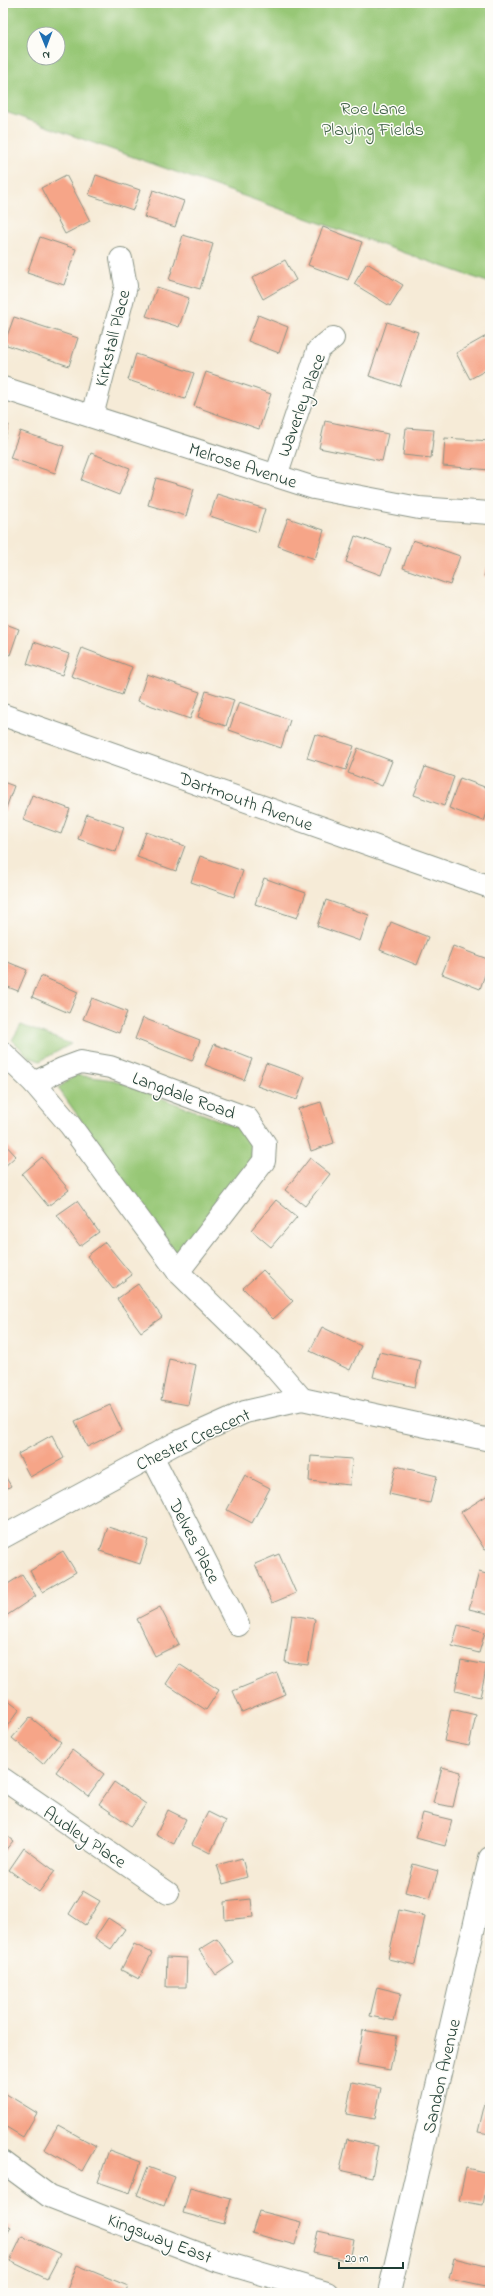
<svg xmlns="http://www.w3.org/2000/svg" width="493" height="2296" viewBox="0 0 493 2296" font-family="'Indie Flower',sans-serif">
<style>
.green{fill:#97c776;stroke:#5b8255;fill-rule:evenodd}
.building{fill:#f6a588}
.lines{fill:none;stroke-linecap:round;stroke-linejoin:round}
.minor-casing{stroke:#8a9486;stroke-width:24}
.tertiary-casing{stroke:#8a9486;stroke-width:24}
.minor{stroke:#fff;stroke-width:22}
.tertiary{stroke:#fff;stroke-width:22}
.labels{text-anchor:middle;stroke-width:3;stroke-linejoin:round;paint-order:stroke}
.park-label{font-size:18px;fill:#3d6044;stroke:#fdfcf7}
.street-label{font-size:18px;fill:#1f3d34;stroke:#fdfcf7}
</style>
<rect width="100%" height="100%" fill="#fdfcf7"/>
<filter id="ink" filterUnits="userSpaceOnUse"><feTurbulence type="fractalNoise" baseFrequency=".025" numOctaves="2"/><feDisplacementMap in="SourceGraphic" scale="8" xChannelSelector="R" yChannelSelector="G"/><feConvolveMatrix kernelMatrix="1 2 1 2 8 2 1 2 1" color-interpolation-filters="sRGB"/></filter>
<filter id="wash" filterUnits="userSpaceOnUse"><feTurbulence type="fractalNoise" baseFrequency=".012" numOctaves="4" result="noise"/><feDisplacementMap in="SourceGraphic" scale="16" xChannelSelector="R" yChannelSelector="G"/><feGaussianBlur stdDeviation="0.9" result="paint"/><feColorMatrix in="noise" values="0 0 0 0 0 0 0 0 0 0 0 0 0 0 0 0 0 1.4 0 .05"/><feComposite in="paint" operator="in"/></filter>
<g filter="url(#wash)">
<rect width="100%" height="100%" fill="#f6ebd7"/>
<g class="green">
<path d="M3 3H490V283L3 111ZM34 34H58V58H34Z"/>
<polygon points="21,1025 71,1044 40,1061 29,1057 12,1040"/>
<polygon points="76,1075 114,1080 247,1131 255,1143 256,1153 180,1259 58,1088"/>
</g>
<g id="blocks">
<g class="building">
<polygon points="66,175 90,221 65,234 41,188"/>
<polygon points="96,175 140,190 133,210 89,195"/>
<polygon points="153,190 184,201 175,227 144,217"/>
<polygon points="323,227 362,242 348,280 308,265"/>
<polygon points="183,235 213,244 200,289 169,280"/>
<polygon points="40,237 76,249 64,285 27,273"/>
<polygon points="285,260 296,280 263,299 252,278"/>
<polygon points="367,263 403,285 390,306 354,284"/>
<polygon points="157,287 189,298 179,327 146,316"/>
<polygon points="258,315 288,327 279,353 248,341"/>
<polygon points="14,317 78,338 69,366 4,344"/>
<polygon points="387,322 418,332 400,386 369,376"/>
<polygon points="488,335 490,338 490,368 470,379 456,353"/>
<polygon points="136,354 194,373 185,399 128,380"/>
<polygon points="206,372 271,394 259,429 194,406"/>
<polygon points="325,421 388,434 382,461 319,448"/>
<polygon points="3,423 9,425 3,443"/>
<polygon points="406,428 434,430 431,458 403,455"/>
<polygon points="20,431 64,446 55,473 10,458"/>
<polygon points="445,438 490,441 490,470 443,466"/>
<polygon points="91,453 130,468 119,495 81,480"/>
<polygon points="156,478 194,489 186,516 148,505"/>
<polygon points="217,494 265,509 258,532 210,516"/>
<polygon points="288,518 324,530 315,559 278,546"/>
<polygon points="355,536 391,548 381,575 346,562"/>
<polygon points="413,540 460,556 450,585 403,568"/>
<polygon points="490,560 490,578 484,576"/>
<polygon points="3,623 19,629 10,655 3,652"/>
<polygon points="34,642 69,654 62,675 27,664"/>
<polygon points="82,648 132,667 122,695 71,676"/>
<polygon points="147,674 200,692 190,719 138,701"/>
<polygon points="206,691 234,700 226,726 198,717"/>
<polygon points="239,702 290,720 281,748 229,730"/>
<polygon points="315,734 354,746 346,770 307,758"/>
<polygon points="358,748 392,761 382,786 348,773"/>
<polygon points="425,767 454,777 444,806 414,795"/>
<polygon points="460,778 490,789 490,805 484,821 449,808"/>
<polygon points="3,782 14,786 5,811 3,810"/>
<polygon points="32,795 70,809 61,834 23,820"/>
<polygon points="87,814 124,827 116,852 78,839"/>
<polygon points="146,832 185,846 176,871 137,857"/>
<polygon points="200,856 243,871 234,897 191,882"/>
<polygon points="264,878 306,893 297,918 255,904"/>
<polygon points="326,900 369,915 360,941 317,926"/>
<polygon points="391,922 428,937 417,965 380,950"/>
<polygon points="453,946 490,960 480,989 442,974"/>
<polygon points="3,960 27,970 18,991 3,985"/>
<polygon points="41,976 78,992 69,1013 32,997"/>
<polygon points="92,998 127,1012 119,1033 83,1019"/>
<polygon points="143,1018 200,1040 192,1061 135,1039"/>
<polygon points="214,1044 252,1059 244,1080 205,1065"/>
<polygon points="266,1063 305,1077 297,1100 257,1086"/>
<polygon points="321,1102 334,1143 311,1151 298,1109"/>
<polygon points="3,1142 16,1156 3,1168"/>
<polygon points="42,1157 69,1190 48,1206 22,1174"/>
<polygon points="310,1158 330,1174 305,1206 285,1190"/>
<polygon points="276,1200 297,1217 271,1247 251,1230"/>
<polygon points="77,1201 99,1232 80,1246 57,1215"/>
<polygon points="105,1242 132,1275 113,1289 87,1256"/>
<polygon points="263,1270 293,1301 273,1319 243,1288"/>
<polygon points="138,1284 162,1317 141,1332 117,1299"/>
<polygon points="322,1327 361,1346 350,1370 310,1351"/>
<polygon points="379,1352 421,1361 415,1387 373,1377"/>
<polygon points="169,1359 196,1365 188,1405 161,1400"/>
<polygon points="110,1405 122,1430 87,1447 75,1421"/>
<polygon points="52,1435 64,1458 30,1477 18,1454"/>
<polygon points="311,1456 352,1459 350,1485 309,1481"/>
<polygon points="396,1466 437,1476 430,1503 389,1494"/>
<polygon points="3,1473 11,1486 3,1491"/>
<polygon points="245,1475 270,1488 252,1523 227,1510"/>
<polygon points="488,1495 490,1499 490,1547 485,1550 461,1512"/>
<polygon points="108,1527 148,1540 140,1564 100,1551"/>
<polygon points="63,1551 76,1572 42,1592 30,1571"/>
<polygon points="279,1554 296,1593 272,1603 255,1564"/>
<polygon points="479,1572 490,1575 490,1614 469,1609"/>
<polygon points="22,1575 36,1596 3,1618 3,1587"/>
<polygon points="160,1607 179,1644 155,1656 137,1619"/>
<polygon points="292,1615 315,1619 308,1665 285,1662"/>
<polygon points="458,1625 485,1632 479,1653 452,1646"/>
<polygon points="461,1660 487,1665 480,1697 455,1691"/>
<polygon points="179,1664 219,1690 206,1710 166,1684"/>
<polygon points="277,1673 285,1694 242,1712 233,1691"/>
<polygon points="3,1696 20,1709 4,1730 3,1729"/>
<polygon points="451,1709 476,1715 469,1746 444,1741"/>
<polygon points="30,1717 61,1742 43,1764 12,1738"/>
<polygon points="72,1750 104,1774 88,1796 56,1772"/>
<polygon points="442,1767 461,1772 453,1807 433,1803"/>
<polygon points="114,1782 146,1804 131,1826 99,1804"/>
<polygon points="168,1810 186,1819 174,1844 156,1835"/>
<polygon points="208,1812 226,1821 210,1853 192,1844"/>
<polygon points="423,1813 452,1820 445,1846 416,1838"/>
<polygon points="3,1833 13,1841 3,1853"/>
<polygon points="24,1848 55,1871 39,1892 9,1870"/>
<polygon points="242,1858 247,1877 223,1884 217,1865"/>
<polygon points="413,1864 438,1871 430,1899 405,1892"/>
<polygon points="83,1891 100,1901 85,1925 69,1914"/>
<polygon points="251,1899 253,1917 225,1920 224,1902"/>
<polygon points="399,1910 425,1916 415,1965 388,1959"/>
<polygon points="108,1918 125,1929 111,1949 95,1938"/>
<polygon points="217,1939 234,1963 216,1975 199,1950"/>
<polygon points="134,1944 152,1953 139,1979 121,1970"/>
<polygon points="167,1957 187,1958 186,1987 166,1987"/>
<polygon points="377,1987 401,1993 394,2021 370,2016"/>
<polygon points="363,2030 397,2036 390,2070 357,2064"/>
<polygon points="352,2082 381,2088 375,2119 346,2114"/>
<polygon points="490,2082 490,2134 478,2132"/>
<polygon points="3,2092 37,2113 23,2137 3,2125"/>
<polygon points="58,2125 96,2146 82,2171 44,2149"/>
<polygon points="347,2139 378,2146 372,2177 340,2170"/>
<polygon points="109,2150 141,2162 130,2193 98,2182"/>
<polygon points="148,2167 175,2177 164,2206 137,2195"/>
<polygon points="466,2168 489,2173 483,2205 459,2201"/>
<polygon points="190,2188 231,2199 224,2224 183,2213"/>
<polygon points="259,2211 301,2222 295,2245 252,2233"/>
<polygon points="3,2223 11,2227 3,2241"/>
<polygon points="318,2231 354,2239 350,2261 313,2253"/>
<polygon points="22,2236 60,2254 47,2279 10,2261"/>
<polygon points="454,2258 490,2267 486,2286 449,2278"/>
<polygon points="77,2265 128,2286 125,2293 66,2292"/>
</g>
</g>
</g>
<g filter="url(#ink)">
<use href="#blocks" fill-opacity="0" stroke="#8a9486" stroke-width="1"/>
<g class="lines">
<defs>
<g id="minor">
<polyline points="3,388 314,488 419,508 490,513"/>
<polyline points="92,416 126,286 121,259"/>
<polyline points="276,476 318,350 333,338"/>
<polyline points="3,1053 34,1083 70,1125 178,1272 270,1362 302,1399"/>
<polyline points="34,1083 62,1069 81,1062 110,1067 247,1118 265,1144 264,1161 178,1272"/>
<polyline points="152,1456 238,1625"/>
<polyline points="3,1537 178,1442 245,1412 302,1399 490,1440"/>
<polyline points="3,1779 168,1893"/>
<polyline points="3,2162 49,2196 215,2260 327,2293"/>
<polyline points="389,2293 490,1858"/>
</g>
<polyline id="tertiary" points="3,715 490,887"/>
</defs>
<use href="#minor" class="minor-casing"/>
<use href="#tertiary" class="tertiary-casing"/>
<use href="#minor" class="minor"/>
<use href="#tertiary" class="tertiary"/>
</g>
</g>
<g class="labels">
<g class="park-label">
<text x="373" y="114">Roe Lane<tspan x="373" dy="21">Playing Fields</tspan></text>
</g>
<g class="street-label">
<text transform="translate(112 338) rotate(-76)" y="6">Kirkstall Place</text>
<text transform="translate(301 405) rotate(-70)" y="6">Waverley Place</text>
<text transform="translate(243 465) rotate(18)" y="6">Melrose Avenue</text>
<text transform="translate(246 801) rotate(20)" y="6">Dartmouth Avenue</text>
<text transform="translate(184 1095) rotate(20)" y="6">Langdale Road</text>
<text transform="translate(193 1439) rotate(-25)" y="6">Chester Crescent</text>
<text transform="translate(195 1541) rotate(63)" y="6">Delves Place</text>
<text transform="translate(85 1837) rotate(34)" y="6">Audley Place</text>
<text transform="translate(441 2076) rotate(-77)" y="6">Sandon Avenue</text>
<text transform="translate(160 2238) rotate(21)" y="6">Kingsway East</text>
</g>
</g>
<rect width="493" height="2296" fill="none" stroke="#fdfcf7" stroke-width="16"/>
<g transform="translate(46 46) rotate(179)"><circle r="19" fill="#fdfcf7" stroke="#a4b0a9"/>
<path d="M0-3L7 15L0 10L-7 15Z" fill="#1f6fb2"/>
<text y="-6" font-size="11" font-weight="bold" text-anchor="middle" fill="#1f3d34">N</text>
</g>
<path d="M339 2262v6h64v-6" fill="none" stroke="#1f3d34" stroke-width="2"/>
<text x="345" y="2262" font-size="12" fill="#1f3d34" stroke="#fdfcf7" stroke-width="3" paint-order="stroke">20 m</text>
</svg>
